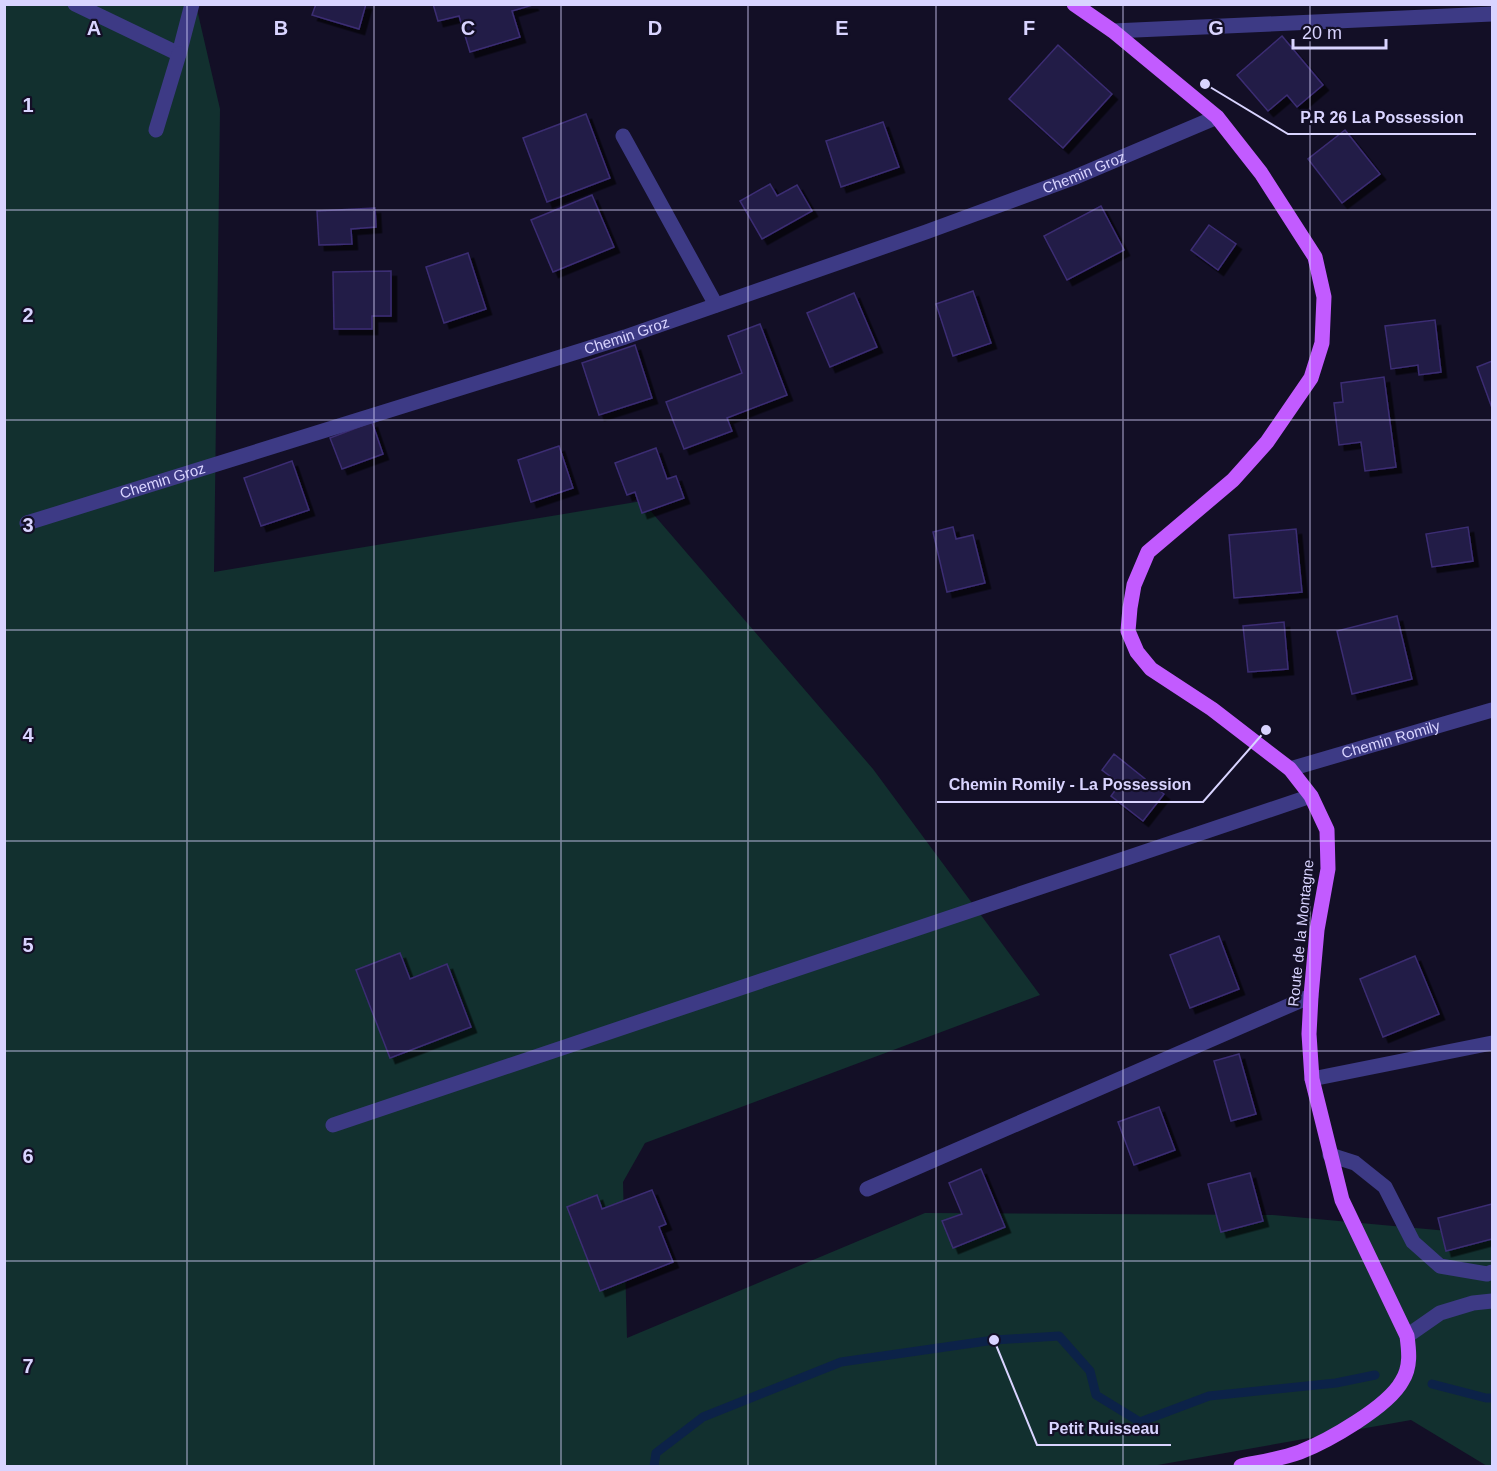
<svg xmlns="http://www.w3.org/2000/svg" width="1497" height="1471" viewBox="0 0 1497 1471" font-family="Arial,sans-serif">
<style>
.green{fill:#12302f}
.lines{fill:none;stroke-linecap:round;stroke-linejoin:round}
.stream{stroke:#0c2248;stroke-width:9}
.building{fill:#241b47;stroke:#3b2d73;stroke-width:1.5;filter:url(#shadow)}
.minor{stroke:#3d3a85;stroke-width:15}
.major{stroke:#c25bff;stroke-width:15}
.grid{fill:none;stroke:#d9d4ff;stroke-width:1.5;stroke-opacity:0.55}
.labels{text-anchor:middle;stroke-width:4.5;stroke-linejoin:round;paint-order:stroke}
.street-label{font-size:15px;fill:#d9d4ff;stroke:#130f26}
.grid-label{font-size:20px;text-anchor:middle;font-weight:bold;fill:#d9d4ff;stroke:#130f26;stroke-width:4.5;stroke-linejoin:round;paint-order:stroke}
.leader{fill:none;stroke:#d9d4ff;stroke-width:2}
.callout-dot{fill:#d9d4ff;stroke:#130f26;stroke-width:2}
.callout-label{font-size:16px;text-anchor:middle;font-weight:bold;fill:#d9d4ff;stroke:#130f26;stroke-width:4.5;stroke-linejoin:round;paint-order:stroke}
</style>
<defs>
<filter id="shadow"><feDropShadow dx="5.5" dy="5.5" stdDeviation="0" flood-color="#0009"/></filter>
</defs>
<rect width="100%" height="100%" fill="#130f26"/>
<polygon class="green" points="5,5 196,5 220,109 214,572 642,501 873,769 1040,995 645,1143 623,1182 627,1338 925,1213 1273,1215 1492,1235 1492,1466 1487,1466 1411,1420 1152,1466 5,1466"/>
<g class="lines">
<g class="stream">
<polyline points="1432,1384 1486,1398 1492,1398"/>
<polyline points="654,1466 656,1453 703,1417 841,1362 994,1340 1059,1336 1090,1371 1096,1395 1140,1422 1209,1396 1336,1383 1375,1375"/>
</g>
</g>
<g class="building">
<polygon points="316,4 366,4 359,29 312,15"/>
<polygon points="433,4 532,4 533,5 512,11 520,37 470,52 459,16 438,21"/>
<polygon points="1282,36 1323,85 1297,107 1287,95 1268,111 1237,75"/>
<polygon points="1058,45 1112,94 1063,148 1009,99"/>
<polygon points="586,114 610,178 547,202 523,138"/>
<polygon points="883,122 899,167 841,187 826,141"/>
<polygon points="1345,130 1380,174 1342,203 1308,159"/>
<polygon points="770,184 777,196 797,185 812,211 762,239 740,201"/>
<polygon points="592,195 614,247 553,272 531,220"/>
<polygon points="1101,206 1124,250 1067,280 1044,236"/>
<polygon points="375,208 376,227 351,229 352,244 319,245 317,211"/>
<polygon points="1209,225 1236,244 1218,270 1191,250"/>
<polygon points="468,253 486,309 444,323 426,267"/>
<polygon points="391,271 391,316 372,316 372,329 334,329 333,272"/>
<polygon points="973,291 991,343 953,356 936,304"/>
<polygon points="854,293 877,347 830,367 807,313"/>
<polygon points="1435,320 1441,372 1419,375 1418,365 1391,369 1385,326"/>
<polygon points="760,324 787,395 727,418 732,431 684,449 666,402 742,373 728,336"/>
<polygon points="635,345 652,398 599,415 582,363"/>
<polygon points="1492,361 1492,408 1477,367"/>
<polygon points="1384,377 1396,467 1365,471 1361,442 1339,445 1334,403 1343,402 1341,383"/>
<polygon points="372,422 383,454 342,469 330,438"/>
<polygon points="559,446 573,488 531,502 518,460"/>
<polygon points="656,448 667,479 676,476 684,498 642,513 635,492 627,495 615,463"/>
<polygon points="292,461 309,510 261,526 244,478"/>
<polygon points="953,527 956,539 973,535 985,583 947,592 933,532"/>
<polygon points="1468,527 1473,561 1432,567 1426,534"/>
<polygon points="1296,529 1302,592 1234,598 1229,535"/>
<polygon points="1397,616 1412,679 1352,694 1337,631"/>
<polygon points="1284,622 1288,669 1248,672 1243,626"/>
<polygon points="1114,754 1164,794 1143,821 1111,796 1120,784 1102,770"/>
<polygon points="1219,936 1239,989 1190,1008 1170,955"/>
<polygon points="400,953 410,979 447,964 471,1027 390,1058 356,970"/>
<polygon points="1415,956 1439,1014 1383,1037 1360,979"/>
<polygon points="1239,1054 1256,1114 1231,1121 1214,1061"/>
<polygon points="1159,1107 1175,1150 1134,1165 1118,1122"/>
<polygon points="981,1169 1005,1227 953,1248 942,1221 962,1214 949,1183"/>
<polygon points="1250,1173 1263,1221 1221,1232 1208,1184"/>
<polygon points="652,1190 666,1224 659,1227 673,1262 600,1291 567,1207 597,1195 602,1209"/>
<polygon points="1492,1204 1492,1239 1446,1251 1438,1218"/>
</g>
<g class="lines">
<g class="minor">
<polyline points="75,4 179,54 192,4"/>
<polyline points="1113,31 1492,14"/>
<polyline points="156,130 179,54"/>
<polyline points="623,136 716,305"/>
<path id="s1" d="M27 523 625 337 926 232 1073 178 1217 117"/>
<path id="s2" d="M1290 769 1492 710"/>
<polyline points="1312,1079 1492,1043"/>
<polyline points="333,1125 1311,796"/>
<polyline points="1330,1155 1355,1163 1385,1187 1413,1242 1440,1266 1487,1274 1492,1272"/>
<polyline points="867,1189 1311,996"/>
<polyline points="1407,1336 1440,1313 1473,1303 1492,1301"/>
</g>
<path class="major" d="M1074 4 1113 31 1217 117 1261 173 1315 257 1324 297 1322 343 1311 378 1267 442 1233 480 1148 552 1134 585 1130 608 1128 631 1137 652 1151 669 1212 709 1290 769 1311 796 1327 830 1328 869 1317 930 1311 996 1309 1034 1312 1079 1342 1200 1407 1336C1409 1351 1411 1367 1402 1381 1388 1407 1328 1441 1300 1452 1281 1459 1260 1462 1241 1466"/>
</g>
<path class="grid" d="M187 4V1466M374 4V1466M561 4V1466M748 4V1466M936 4V1466M1123 4V1466M1310 4V1466M4 210H1492M4 420H1492M4 630H1492M4 841H1492M4 1051H1492M4 1261H1492"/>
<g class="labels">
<g class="street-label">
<text dy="5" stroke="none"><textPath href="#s1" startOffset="1114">Chemin Groz</textPath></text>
<text dy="5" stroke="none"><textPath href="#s1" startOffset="628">Chemin Groz</textPath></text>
<text dy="5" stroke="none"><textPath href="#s1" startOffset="142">Chemin Groz</textPath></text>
<text dy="5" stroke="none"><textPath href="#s2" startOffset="105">Chemin Romily</textPath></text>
<text transform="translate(1301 933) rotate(-84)" y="5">Route de la Montagne</text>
</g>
</g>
<g class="grid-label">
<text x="94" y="35">A</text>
<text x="281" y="35">B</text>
<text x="468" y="35">C</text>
<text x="655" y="35">D</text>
<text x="842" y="35">E</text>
<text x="1029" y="35">F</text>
<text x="1216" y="35">G</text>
<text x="28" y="112">1</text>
<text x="28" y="322">2</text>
<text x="28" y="532">3</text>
<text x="28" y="742">4</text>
<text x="28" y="952">5</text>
<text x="28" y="1163">6</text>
<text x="28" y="1373">7</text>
</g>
<path class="leader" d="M1205 84L1288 134H1476M1266 730L1203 802H937M994 1340L1037 1445H1171"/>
<g class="callout-dot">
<circle cx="1205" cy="84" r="6"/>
<circle cx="1266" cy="730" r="6"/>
<circle cx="994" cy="1340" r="6"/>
</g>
<g class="callout-label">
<text x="1382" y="123">P.R 26 La Possession</text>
<text x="1070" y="790">Chemin Romily - La Possession</text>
<text x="1104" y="1434">Petit Ruisseau</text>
</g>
<rect width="1497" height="1471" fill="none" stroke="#d9d4ff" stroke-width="12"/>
<path d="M1293 39v9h93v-9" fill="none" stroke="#d9d4ff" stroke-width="3"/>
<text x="1302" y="39" font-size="18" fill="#d9d4ff" stroke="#130f26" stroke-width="4.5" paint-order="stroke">20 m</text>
</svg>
